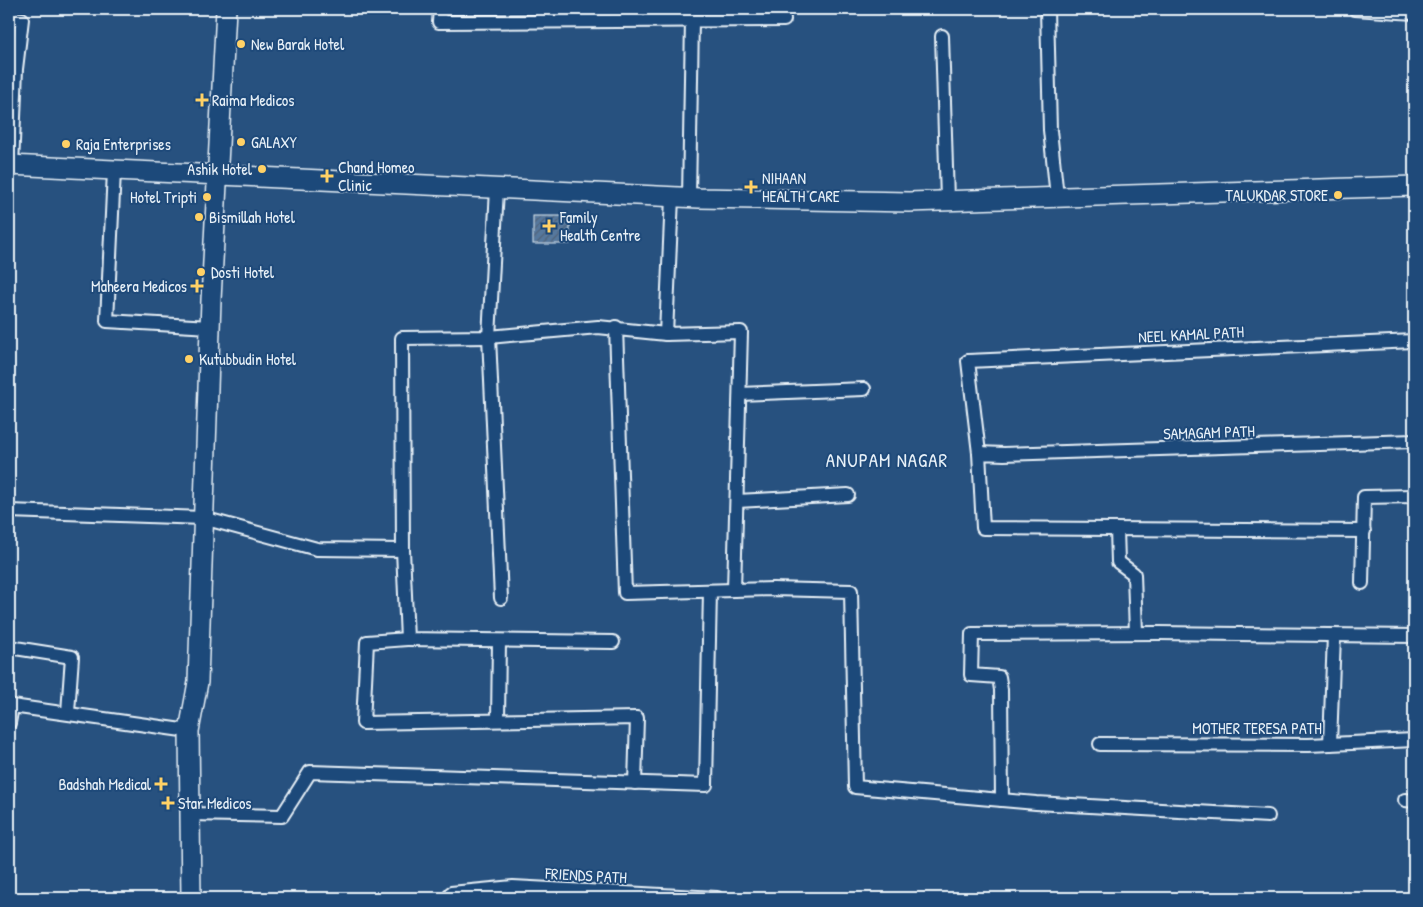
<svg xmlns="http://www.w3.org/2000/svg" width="1423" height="907" viewBox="0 0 1423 907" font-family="'Patrick Hand',sans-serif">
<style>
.building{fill:url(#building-hatch);stroke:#e8f1f8}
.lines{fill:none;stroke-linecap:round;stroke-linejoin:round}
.street-casing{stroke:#e8f1f8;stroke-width:16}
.secondary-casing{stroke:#e8f1f8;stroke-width:22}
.street{stroke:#1f4a7a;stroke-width:12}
.secondary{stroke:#1f4a7a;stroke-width:19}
.poi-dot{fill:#ffd166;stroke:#1f4a7a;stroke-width:2}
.labels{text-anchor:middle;stroke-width:4;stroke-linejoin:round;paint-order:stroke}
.poi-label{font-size:16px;fill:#e8f1f8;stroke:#1f4a7a;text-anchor:start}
.street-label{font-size:16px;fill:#e8f1f8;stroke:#1f4a7a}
.quarter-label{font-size:19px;letter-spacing:1px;fill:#e8f1f8;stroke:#1f4a7a}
</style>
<defs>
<pattern id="building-hatch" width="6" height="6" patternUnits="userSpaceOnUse" patternTransform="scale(1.25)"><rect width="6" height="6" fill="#57789d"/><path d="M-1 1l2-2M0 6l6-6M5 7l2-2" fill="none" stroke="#4f6278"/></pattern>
</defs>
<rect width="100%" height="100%" fill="#27517f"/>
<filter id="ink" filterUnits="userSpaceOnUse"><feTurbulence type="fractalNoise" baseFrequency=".02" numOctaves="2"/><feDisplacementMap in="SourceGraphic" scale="10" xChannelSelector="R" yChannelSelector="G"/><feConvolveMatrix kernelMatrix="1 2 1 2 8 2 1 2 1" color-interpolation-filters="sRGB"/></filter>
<g filter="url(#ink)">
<rect class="building" x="533" y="216" width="37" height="28"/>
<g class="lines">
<defs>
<g id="street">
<polyline points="440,9 439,22 784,20 783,9"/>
<polyline points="1047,9 1050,130 1057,197"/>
<polyline points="1355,9 1414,13"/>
<polyline points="9,18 22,19 16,69 12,166"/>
<polyline points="542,21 542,9"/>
<polyline points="942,36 947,200"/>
<polyline points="114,171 107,321 210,327"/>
<polyline points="497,189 489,337 501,598"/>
<polyline points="689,198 692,20"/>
<polyline points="616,327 625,593 773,589 851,591 855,787 1036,803 1268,816"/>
<polyline points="666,334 672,197"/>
<polyline points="740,394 864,389"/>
<polyline points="979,453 968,361 1414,341"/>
<polyline points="737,501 848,495"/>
<polyline points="9,511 203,518 317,549 403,550"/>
<polyline points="1117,529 1118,562 1134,574 1136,633"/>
<polyline points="1364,531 983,528 979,453 1004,454 1414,441"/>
<polyline points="1362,583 1364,497 1414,496"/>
<polyline points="407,639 367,642 363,723 637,718 635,783"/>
<polyline points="613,642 407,639 403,550 402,338 489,337 598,327 666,334 741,332 734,590"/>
<polyline points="9,647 72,657 68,712"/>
<polyline points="498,720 499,641"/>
<polyline points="9,723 12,706 189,731"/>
<polyline points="1100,744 1309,745 1414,740"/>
<polyline points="1330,744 1334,635"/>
<polyline points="1002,800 1001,690 999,677 971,675 972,634 1159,633 1414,636"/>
<polyline points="1405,800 1414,801"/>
<polyline points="190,814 282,816 310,772 706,785 710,591"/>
<polyline points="451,893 513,887 717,898"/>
</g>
<g id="secondary">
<polyline points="9,165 699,198 909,202 1414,186"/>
<polyline points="191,898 189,731 198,682 211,300 226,9"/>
</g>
</defs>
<use href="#street" class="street-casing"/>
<use href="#secondary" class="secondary-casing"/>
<use href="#street" class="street"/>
<use href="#secondary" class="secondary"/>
</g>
</g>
<g class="poi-dot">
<circle cx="241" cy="44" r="5"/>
<path d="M199.5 92.5h5v5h5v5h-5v5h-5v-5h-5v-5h5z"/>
<circle cx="241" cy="142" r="5"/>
<circle cx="66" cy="144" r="5"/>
<circle cx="262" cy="169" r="5"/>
<path d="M324.5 168.5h5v5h5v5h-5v5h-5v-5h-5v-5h5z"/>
<path d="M748.5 179.5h5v5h5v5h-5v5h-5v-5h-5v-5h5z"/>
<circle cx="1338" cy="195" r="5"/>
<circle cx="207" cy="197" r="5"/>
<circle cx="199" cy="217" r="5"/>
<path d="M546.5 218.5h5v5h5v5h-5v5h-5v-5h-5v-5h5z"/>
<circle cx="201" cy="272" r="5"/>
<path d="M194.5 278.5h5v5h5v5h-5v5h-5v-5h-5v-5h5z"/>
<circle cx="189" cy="359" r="5"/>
<path d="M158.5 776.5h5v5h5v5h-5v5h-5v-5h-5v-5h5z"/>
<path d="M165.5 795.5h5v5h5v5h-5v5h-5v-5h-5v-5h5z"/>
</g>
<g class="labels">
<g class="poi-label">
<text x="251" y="50">New Barak Hotel</text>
<text x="212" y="106">Raima Medicos</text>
<text x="251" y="148">GALAXY</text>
<text x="76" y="150">Raja Enterprises</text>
<text x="338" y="173">Chand Homeo<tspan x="338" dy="18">Clinic</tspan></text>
<text x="252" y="175" text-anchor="end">Ashik Hotel</text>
<text x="762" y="184">NIHAAN<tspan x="762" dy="18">HEALTH CARE</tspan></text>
<text x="1328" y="201" text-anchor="end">TALUKDAR STORE</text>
<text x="197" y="203" text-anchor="end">Hotel Tripti</text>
<text x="209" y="223">Bismillah Hotel</text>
<text x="560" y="223">Family<tspan x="560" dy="18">Health Centre</tspan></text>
<text x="211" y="278">Dosti Hotel</text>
<text x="187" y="292" text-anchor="end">Maheera Medicos</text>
<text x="199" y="365">Kutubbudin Hotel</text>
<text x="151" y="790" text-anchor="end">Badshah Medical</text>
<text x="178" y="809">Star Medicos</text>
</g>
<g class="street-label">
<text transform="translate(1191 334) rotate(-3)" y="6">NEEL KAMAL PATH</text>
<text transform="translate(1209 432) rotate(-2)" y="6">SAMAGAM PATH</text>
<text x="1257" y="734">MOTHER TERESA PATH</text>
<text transform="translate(586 875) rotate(3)" y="6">FRIENDS PATH</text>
</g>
<g class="quarter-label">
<text x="887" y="467">ANUPAM NAGAR</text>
</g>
</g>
<rect width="1423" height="907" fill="none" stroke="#1f4a7a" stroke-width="30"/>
<rect x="15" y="15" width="1393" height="877" fill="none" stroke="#e8f1f8" stroke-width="2" filter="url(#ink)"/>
</svg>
